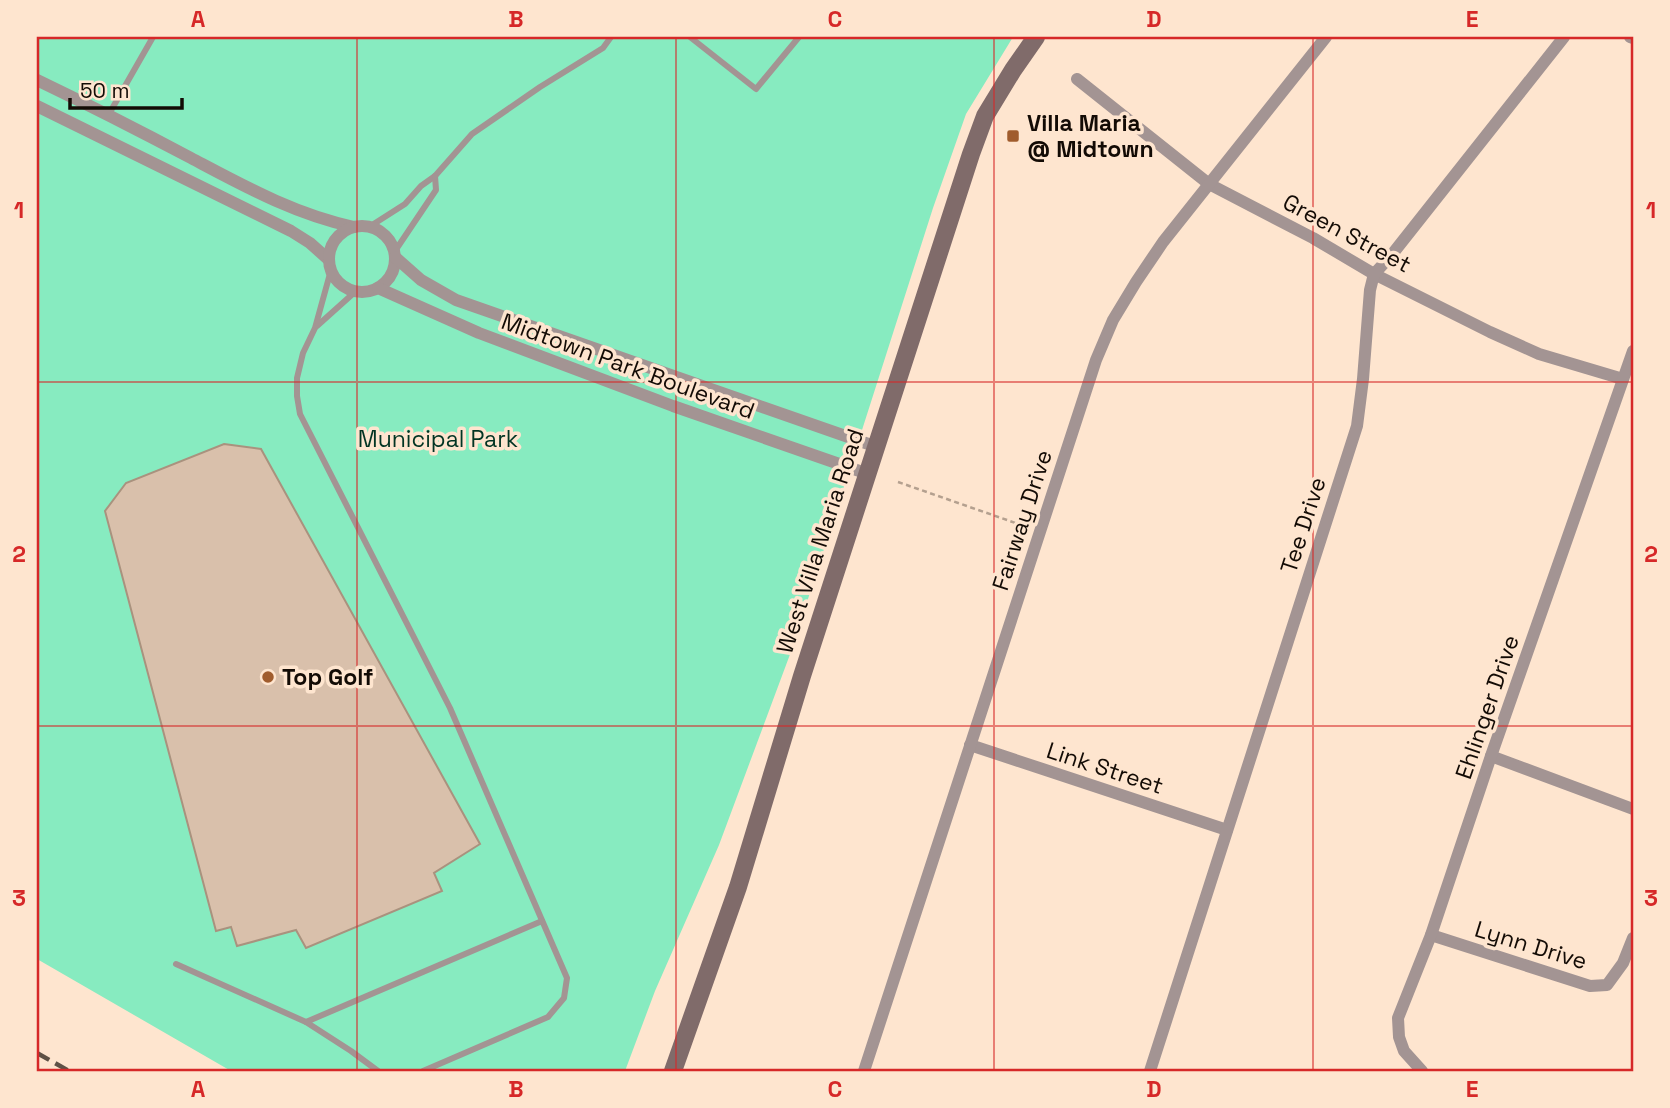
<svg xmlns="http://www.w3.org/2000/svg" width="1670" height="1108" viewBox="0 0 1670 1108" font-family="'Space Grotesk',sans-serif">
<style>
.green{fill:#87ebc0}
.building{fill:#d9c0ab;stroke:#a9927e;stroke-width:2}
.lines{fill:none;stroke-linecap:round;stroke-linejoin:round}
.path{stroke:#b4a08f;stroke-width:2.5;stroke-dasharray:5 3.5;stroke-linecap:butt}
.service{stroke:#a39493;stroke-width:6}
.minor{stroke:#a39493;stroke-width:12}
.secondary{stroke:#806b6a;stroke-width:18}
.rail{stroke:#5e5146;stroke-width:4.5;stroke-dasharray:14 7;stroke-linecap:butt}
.grid{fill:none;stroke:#d62828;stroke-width:2;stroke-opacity:0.55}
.poi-dot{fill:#a05c2d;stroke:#fee5cf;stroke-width:2.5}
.labels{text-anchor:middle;stroke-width:7;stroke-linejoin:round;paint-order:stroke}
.poi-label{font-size:23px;font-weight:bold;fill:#130b05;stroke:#fee5cf;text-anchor:start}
.street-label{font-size:23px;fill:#130b05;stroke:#fee5cf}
.park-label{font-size:23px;fill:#023423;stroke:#fee5cf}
.neatline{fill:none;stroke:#d62828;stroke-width:2.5}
.grid-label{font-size:23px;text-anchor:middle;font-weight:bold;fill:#d62828}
</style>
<rect width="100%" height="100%" fill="#fee5cf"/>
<polygon class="green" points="37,37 1013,37 966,114 933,208 792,649 719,845 655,991 625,1071 231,1071 37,959"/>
<polygon class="building" points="224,444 261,449 480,844 434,873 442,891 306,948 296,930 237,946 231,927 216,931 105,511 126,483"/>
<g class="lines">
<polyline class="path" points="898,482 1027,527"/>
<g class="service">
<polyline points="690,37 756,89 799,37"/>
<polyline points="109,114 153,37"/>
<polyline points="369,227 405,204 421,186 435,176 472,134 540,87 603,48 611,37"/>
<polyline points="395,251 436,190 435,176"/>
<polyline points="331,270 315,328 303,353 297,378 297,396 300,414 450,708 567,978 564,998 548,1017 423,1071"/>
<polyline points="317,326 356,291"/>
<polyline points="176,964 306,1022"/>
<polyline points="378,1071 351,1051 306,1022 542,921"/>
</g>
<g class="minor">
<polyline points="1630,37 1633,38"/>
<polyline points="1077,79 1209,184 1313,238 1374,274 1490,332 1539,354 1623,379"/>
<path d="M37 80C89 105 140 131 191 158 244 186 294 214 354 227"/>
<polyline points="37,106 291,231 310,243 329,260"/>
<circle cx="362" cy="259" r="33"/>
<polyline points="395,257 421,280 456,300 877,447"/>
<polyline points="378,288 479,333 673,406 868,474"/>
<polyline points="970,745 1227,830"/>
<polyline points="1491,756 1633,809"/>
<polyline points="1431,935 1590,986 1607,985 1623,963 1633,938"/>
<polyline points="864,1071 1096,360 1113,320 1136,282 1163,242 1326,37"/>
<polyline points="1150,1071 1357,426 1363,379 1370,290 1374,274 1390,257 1564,37"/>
<polyline points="1422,1071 1404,1051 1399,1037 1398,1018 1431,935 1491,756 1633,351"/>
</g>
<polyline class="secondary" points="673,1071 738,887 802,676 971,154 985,116 1013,70 1036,37"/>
<polyline class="rail" points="37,1053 69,1071"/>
</g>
<path class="grid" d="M357 37V1071M676 37V1071M994 37V1071M1313 37V1071M37 382H1633M37 726H1633"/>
<g class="poi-dot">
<rect x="1006" y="129" width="14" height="14" rx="3.5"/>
<circle cx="268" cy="677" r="7"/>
</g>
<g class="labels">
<g class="poi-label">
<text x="1027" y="131">Villa Maria<tspan x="1027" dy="26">@ Midtown</tspan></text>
<text x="282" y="685">Top Golf</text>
</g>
<g class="street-label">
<text transform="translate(1347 233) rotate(28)" y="8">Green Street</text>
<text transform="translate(628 366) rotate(20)" y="8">Midtown Park Boulevard</text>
<text transform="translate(1022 520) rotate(-72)" y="8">Fairway Drive</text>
<text transform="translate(1303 525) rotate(-72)" y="8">Tee Drive</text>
<text transform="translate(820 541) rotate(-72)" y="8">West Villa Maria Road</text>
<text transform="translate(1487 707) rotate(-71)" y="8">Ehlinger Drive</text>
<text transform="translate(1105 768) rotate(18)" y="8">Link Street</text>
<text transform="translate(1531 945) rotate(17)" y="8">Lynn Drive</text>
</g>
<g class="park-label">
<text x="438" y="447">Municipal Park</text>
</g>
</g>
<rect width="1670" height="1108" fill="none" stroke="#fee5cf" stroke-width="77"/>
<path d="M70 98v10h112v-10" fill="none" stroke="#130b05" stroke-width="3.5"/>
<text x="80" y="98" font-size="21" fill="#130b05" stroke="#fee5cf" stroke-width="5" paint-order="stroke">50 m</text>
<rect x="38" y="38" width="1594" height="1032" class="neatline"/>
<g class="grid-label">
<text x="198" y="27">A</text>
<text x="516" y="27">B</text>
<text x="835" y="27">C</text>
<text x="1154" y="27">D</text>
<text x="1472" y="27">E</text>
<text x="19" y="218">1</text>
<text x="1651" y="218">1</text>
<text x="19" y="562">2</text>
<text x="1651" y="562">2</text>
<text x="19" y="906">3</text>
<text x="1651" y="906">3</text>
<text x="198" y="1097">A</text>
<text x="516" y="1097">B</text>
<text x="835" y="1097">C</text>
<text x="1154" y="1097">D</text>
<text x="1472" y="1097">E</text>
</g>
</svg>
